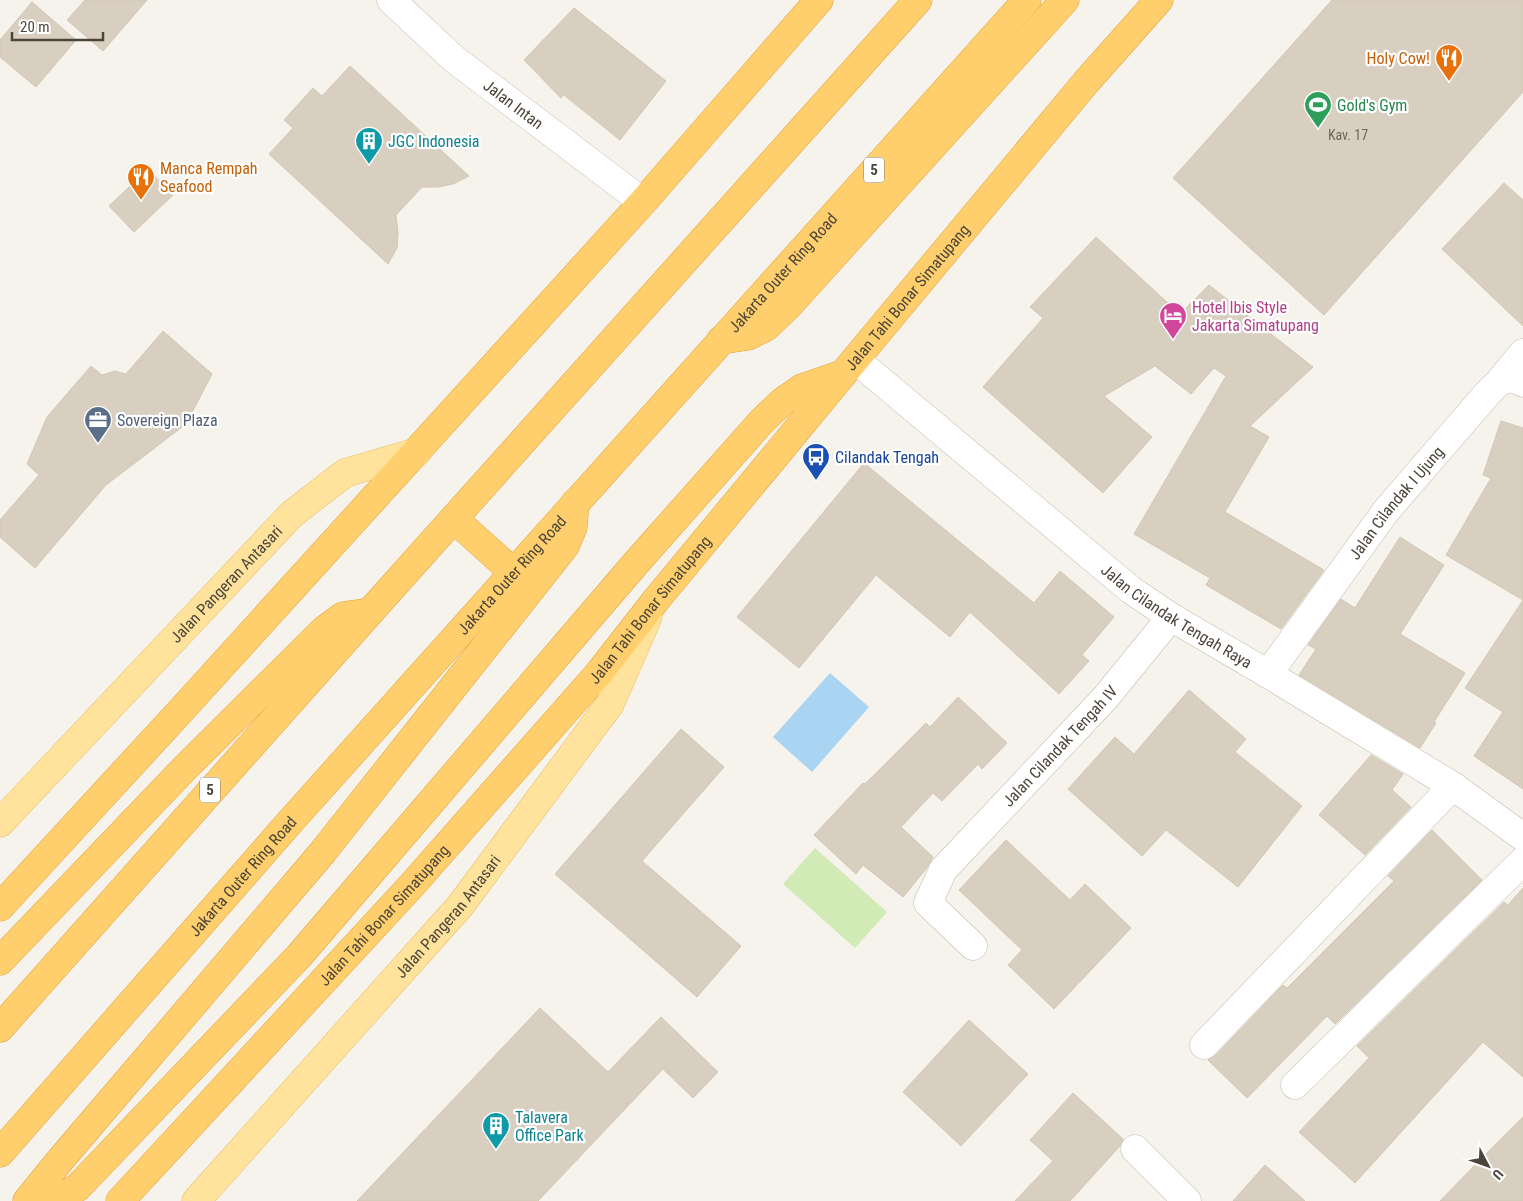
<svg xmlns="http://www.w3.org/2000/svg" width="1523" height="1201" viewBox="0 0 1523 1201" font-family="'Roboto Condensed',sans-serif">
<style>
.green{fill:#d2eab5}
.water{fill:#a9d4f2}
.building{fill:#d8cfc1;stroke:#d3c7b4}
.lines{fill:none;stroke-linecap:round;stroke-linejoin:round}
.minor-casing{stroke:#c2bbae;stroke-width:29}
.major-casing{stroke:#e6c16a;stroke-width:29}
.highway-casing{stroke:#e0a43c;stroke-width:29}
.minor{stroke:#fff;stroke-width:28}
.major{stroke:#ffe39c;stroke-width:28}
.highway{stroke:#ffcf6e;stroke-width:28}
.labels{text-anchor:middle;stroke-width:4.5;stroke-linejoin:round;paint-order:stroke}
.number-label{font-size:14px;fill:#6e675b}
.shield{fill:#fff;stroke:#817c74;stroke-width:1}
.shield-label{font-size:15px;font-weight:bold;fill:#4b4439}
.food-label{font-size:16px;fill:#c56008;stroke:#fff;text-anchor:end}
.street-label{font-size:16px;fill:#4b4439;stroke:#fff}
.leisure-label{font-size:16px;fill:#27864d;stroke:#fff;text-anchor:start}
.culture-label{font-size:16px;fill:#0d838f;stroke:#fff;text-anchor:start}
.hotel-label{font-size:16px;fill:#b23c85;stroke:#fff;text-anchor:start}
.service-label{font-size:16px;fill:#4e5e75;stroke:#fff;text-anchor:start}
.transit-label{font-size:16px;fill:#164399;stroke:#fff;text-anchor:start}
</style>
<rect width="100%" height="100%" fill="#f6f3ec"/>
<polygon class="green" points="815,848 887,912 855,948 783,884"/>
<polygon class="water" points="830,673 869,707 812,772 773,737"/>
<g class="building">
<polygon points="85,0 147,0 103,51 67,20"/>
<polygon points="1332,0 1523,0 1523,92 1324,315 1173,178"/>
<polygon points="32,2 76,40 36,87 0,57 0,40"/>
<polygon points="574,8 666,81 620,140 564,95 561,98 524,60"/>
<polygon points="350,66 469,176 453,184 438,187 422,187 396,215 398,233 397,248 388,264 269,154 293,128 284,120 313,88 322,96"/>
<polygon points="148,169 173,195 134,232 109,206"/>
<polygon points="1504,183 1523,200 1523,326 1442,249"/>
<polygon points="1096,237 1180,314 1209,285 1313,367 1250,426 1269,437 1225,512 1324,570 1281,629 1206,585 1210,578 1134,534 1226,376 1214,368 1191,394 1155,366 1104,396 1152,437 1103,493 983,387 1043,318 1030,307"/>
<polygon points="163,331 212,374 186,424 106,485 35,568 0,537 0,520 39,475 27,464 47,417 91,366 102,375 115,371 126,374"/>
<polygon points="1501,421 1523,428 1523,600 1446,555 1491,478 1483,475"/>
<polygon points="864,463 1034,603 1060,571 1114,617 1082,655 1089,661 1059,694 970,612 950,637 876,575 799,668 737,617"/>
<polygon points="1400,537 1444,565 1400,634 1465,673 1434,722 1436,723 1420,748 1299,675 1316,649 1308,645 1341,599 1355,608"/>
<polygon points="1523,600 1523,789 1474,756 1503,712 1465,688"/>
<polygon points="1189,690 1246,739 1235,752 1302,806 1238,887 1166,830 1142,856 1068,789 1115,737 1134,754"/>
<polygon points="958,697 1007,743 982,769 978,764 942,801 933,793 901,827 933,857 926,869 903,897 863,865 856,874 814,835 863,783 865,784 926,723 930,727"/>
<polygon points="681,729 724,767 642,861 741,946 697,997 555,874"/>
<polygon points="1371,755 1403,774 1392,790 1411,807 1365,855 1319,815"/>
<polygon points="1432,830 1482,880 1335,1024 1327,1016 1247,1098 1208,1060 1215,1056 1283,985 1287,988 1394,881 1388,876"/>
<polygon points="1006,840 1070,900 1085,884 1131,928 1054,1009 1008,965 1022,950 959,890"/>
<polygon points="1523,888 1523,1077 1483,1042 1355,1183 1299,1132 1369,1058 1357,1046 1504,902 1508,905"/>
<polygon points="540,1008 608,1072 661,1017 718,1072 693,1098 663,1069 538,1201 357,1201"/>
<polygon points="969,1020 1028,1074 961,1146 903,1092"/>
<polygon points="1073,1093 1123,1139 1120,1146 1070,1201 1015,1201 1053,1161 1030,1140"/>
<polygon points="1523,1117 1523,1201 1440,1201 1478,1162"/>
<polygon points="1265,1165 1305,1201 1233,1201"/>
</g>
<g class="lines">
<defs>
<g id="minor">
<path id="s1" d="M391 0 454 59 643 202"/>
<path id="s2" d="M856 360 1131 590 1171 617 1268 674 1453 786 1523 837"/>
<polyline points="1500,381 1523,353"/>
<path id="s3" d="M1268 674 1386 511 1487 394C1498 382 1507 373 1523 383"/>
<path id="s4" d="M973 946 928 903 943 870 1106 697 1171 617"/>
<polyline points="1204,1045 1453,786"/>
<polyline points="1295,1085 1523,861"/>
<polyline points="1135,1149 1187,1201"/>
</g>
<g id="major">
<path id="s5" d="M0 823 292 514 345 473 417 452"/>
<path id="s6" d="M196 1201 460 906 610 704 648 617"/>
</g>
<g id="highway">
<polyline points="721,340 748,336 766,327 788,306 1065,0"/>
<polyline points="454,519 513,572"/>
<polyline points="0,907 186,705 643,202 819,0"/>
<polyline points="0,961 184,769 324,630 343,616 370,612"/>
<polyline points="0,1028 370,612 918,0"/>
<path id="s7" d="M0 1153 289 823 1027 0"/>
<path d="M31 1196C55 1200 58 1200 78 1187L299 956 636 563 761 422 782 402 802 388 843 374"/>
<polyline points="27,1201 62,1158 322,853 565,546 573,527 575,503"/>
<path id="s8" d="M120 1201 412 885 599 673 656 600 843 374 1087 81 1159 0"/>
</g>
</defs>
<use href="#minor" class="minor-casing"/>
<use href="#major" class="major-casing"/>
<use href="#highway" class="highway-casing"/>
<use href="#minor" class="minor"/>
<use href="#major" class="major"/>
<use href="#highway" class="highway"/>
</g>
<defs>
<symbol id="restaurant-pin" viewBox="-11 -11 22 30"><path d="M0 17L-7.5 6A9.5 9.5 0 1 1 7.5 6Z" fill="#e8710a" stroke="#fff"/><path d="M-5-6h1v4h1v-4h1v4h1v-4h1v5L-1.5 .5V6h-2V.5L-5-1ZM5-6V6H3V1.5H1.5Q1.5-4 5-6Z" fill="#fff"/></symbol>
<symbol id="stadium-pin" viewBox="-11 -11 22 30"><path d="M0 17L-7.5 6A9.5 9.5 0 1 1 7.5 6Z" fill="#2e9e5b" stroke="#fff"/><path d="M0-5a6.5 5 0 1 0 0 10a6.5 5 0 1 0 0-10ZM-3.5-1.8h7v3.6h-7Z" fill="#fff"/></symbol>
<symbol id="building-pin" viewBox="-11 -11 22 30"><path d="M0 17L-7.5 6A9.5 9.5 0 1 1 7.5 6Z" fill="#0f9aa8" stroke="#fff"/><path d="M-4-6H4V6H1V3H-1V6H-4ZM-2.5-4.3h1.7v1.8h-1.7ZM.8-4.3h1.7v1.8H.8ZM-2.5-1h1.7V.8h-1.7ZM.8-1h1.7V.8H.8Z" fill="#fff"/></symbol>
<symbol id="hotel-pin" viewBox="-11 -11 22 30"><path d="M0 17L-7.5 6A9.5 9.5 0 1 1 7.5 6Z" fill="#d1479c" stroke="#fff"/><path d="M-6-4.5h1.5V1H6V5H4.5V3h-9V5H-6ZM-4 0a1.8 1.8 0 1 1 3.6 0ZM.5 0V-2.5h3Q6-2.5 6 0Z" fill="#fff"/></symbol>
<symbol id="office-pin" viewBox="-11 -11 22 30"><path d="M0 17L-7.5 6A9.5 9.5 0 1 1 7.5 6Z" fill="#5c6f8a" stroke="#fff"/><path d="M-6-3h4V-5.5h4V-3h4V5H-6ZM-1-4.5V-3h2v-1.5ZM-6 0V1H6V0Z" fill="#fff"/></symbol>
<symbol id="bus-pin" viewBox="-11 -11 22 30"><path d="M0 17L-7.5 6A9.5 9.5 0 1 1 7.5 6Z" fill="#1a4fb4" stroke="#fff"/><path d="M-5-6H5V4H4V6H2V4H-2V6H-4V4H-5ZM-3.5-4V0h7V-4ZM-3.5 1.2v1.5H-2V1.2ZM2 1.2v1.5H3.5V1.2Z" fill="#fff"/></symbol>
</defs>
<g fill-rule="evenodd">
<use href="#restaurant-pin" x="1433" y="42" width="32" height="43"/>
<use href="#stadium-pin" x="1302" y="89" width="32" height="43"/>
<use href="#building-pin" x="353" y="125" width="32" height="43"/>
<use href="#restaurant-pin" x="125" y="161" width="32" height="43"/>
<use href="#hotel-pin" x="1157" y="300" width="32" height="43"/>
<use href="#office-pin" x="82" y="404" width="32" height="43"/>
<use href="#bus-pin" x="800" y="441" width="32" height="43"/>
<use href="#building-pin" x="480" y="1110" width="32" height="43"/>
</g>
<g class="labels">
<g class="number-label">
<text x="1348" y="140">Kav. 17</text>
</g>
<g class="shield">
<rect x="864" y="157.5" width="20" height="25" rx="4"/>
<rect x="200" y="777.5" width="20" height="25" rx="4"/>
</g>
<g class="shield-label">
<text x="874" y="175">5</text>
<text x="210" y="795">5</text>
</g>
<g class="food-label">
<text x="1430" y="64">Holy Cow!</text>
<text x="160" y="174" text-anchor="start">Manca Rempah<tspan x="160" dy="18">Seafood</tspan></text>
</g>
<g class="street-label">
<text dy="6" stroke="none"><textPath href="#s1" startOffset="161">Jalan Intan</textPath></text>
<text dy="6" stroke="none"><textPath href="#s7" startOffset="1178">Jakarta Outer Ring Road</textPath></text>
<text dy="6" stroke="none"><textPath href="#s8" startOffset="1199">Jalan Tahi Bonar Simatupang</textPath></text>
<text dy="6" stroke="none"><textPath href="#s3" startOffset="214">Jalan Cilandak I Ujung</textPath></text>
<text dy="6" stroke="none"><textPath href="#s7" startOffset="772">Jakarta Outer Ring Road</textPath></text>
<text dy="6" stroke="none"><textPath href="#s5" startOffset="329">Jalan Pangeran Antasari</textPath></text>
<text dy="6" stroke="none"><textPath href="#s8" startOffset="794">Jalan Tahi Bonar Simatupang</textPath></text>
<text dy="6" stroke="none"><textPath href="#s2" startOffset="411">Jalan Cilandak Tengah Raya</textPath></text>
<text dy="6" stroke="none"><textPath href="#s4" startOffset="269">Jalan Cilandak Tengah IV</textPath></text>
<text dy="6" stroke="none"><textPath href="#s7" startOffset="368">Jakarta Outer Ring Road</textPath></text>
<text dy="6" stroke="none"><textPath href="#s8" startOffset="389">Jalan Tahi Bonar Simatupang</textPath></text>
<text dy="6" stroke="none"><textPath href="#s6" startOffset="380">Jalan Pangeran Antasari</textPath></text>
</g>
<g class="leisure-label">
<text x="1337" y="111">Gold's Gym</text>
</g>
<g class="culture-label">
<text x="388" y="147">JGC Indonesia</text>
<text x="515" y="1123">Talavera<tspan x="515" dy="18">Office Park</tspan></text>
</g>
<g class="hotel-label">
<text x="1192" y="313">Hotel Ibis Style<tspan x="1192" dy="18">Jakarta Simatupang</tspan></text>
</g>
<g class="service-label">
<text x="117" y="426">Sovereign Plaza</text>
</g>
<g class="transit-label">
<text x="835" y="463">Cilandak Tengah</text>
</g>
</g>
<g transform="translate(1488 1166) rotate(131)" stroke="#ffffff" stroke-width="4" paint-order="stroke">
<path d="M0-4L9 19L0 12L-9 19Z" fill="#4b4439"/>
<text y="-8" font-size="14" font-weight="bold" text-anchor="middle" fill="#4b4439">U</text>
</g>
<path d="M12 32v8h91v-8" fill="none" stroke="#4b4439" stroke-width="2.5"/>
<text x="20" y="32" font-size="15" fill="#4b4439" stroke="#ffffff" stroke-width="4" paint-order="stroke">20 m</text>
</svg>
